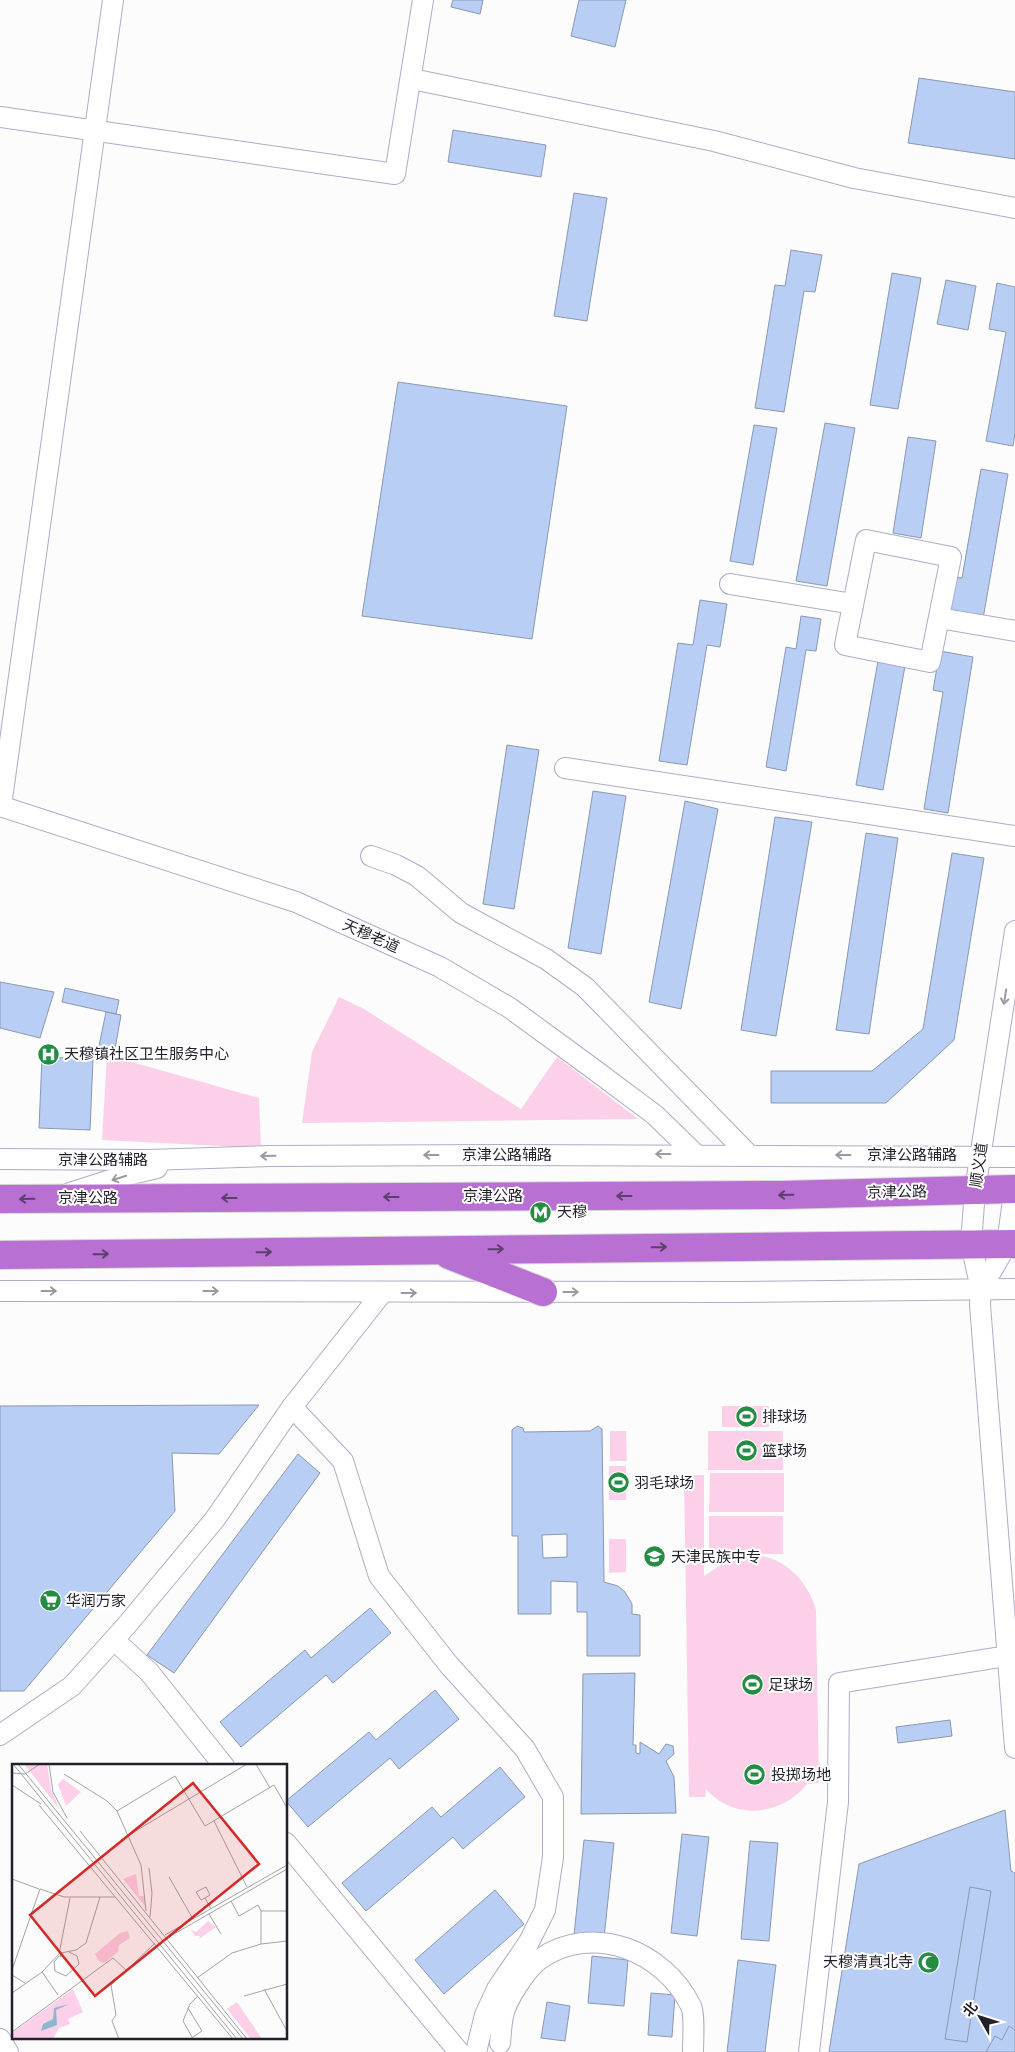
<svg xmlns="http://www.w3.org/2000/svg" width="1015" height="2052" viewBox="0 0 1015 2052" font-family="'Alegreya Sans','Noto Sans SC',sans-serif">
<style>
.green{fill:#fcd0e8}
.building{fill:#b8cef4;stroke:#8a98b0;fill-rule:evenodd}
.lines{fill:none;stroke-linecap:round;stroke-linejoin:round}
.minor-casing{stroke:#aeacc8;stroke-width:22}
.highway-casing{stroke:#d7d7d9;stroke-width:30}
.minor{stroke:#fff;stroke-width:20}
.highway{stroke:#b970d3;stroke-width:28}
.oneway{stroke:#9b9a9f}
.oneway2{stroke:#5d3f6e}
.labels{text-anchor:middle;stroke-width:4;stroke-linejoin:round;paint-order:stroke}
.street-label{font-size:15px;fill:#201f2a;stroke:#fff}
.poi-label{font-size:15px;fill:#201f2a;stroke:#fff;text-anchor:start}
.inset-road{fill:none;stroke:#a4a4a8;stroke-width:1}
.view{fill:#d62828;fill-opacity:0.15;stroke:#d62828;stroke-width:2.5}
.inset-edge{fill:none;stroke:#201f2a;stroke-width:2.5}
</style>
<rect width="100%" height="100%" fill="#fcfcfc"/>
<g class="green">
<polygon points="339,997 364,1009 521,1109 557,1057 638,1119 302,1123 312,1052"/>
<polygon points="107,1055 259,1098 261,1148 102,1140"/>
<rect x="722" y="1406" width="47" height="21"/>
<polygon points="610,1431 626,1431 627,1461 610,1461"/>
<rect x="708" y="1431" width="75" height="39"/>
<rect x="609" y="1466" width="17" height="34"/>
<polygon points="710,1473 784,1473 784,1512 709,1512"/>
<path d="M684 1475H704V1576C715 1569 725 1561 738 1558 775 1547 807 1577 816 1610L819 1783 807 1784C782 1816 733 1821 706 1789L705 1797H689Z"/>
<rect x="709" y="1516" width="74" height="38"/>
<polygon points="609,1539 626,1539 626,1572 609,1573"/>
</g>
<g class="building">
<polygon points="453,0 483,0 480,14 451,7"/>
<polygon points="579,0 626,0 615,47 571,36"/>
<polygon points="919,78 1015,92 1015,159 908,143"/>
<polygon points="453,130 546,145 541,177 448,162"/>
<polygon points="574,193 607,198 587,321 554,316"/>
<polygon points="791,250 822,255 815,292 804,291 784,412 755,408 775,285 785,286"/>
<polygon points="892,273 921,278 898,409 870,405"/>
<polygon points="946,280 976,286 968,330 937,324"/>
<polygon points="997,283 1015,287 1015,433 1013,446 986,441 1006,332 989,329"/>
<polygon points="398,382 567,406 532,639 362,616"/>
<polygon points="825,423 855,428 827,586 796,581"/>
<polygon points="754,425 777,428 753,565 730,561"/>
<polygon points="908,437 936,441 921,538 893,533"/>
<polygon points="981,469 1008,474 983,619 948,613 954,577 962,578"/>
<polygon points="700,600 727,604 720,647 707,645 687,765 659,761 678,643 693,645"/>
<polygon points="801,616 821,619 816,651 806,650 786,771 766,767 786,647 796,649"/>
<polygon points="940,651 973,657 948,813 924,809 943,692 933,690"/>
<polygon points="878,661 905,666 883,790 856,785"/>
<polygon points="507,745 539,750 514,909 483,904"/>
<polygon points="593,791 626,796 601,954 568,948"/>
<polygon points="685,801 718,809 681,1009 649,1002"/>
<polygon points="775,817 812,822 776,1036 741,1030"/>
<polygon points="866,833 898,838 869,1034 836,1030"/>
<polygon points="952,853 984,858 954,1040 886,1103 771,1103 771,1071 872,1071 923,1029"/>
<polygon points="0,982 54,992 40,1038 0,1028"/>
<polygon points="65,988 119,1000 116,1014 62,1002"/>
<polygon points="106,1012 121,1015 115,1049 99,1046"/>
<polygon points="42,1057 93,1059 90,1130 39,1128"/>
<polygon points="259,1405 219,1454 172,1453 175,1511 24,1691 0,1691 0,1406"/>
<path d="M517 1426 523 1428 524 1432 590 1431 598 1426 602 1429 604 1582 618 1586 625 1592 632 1604V1614L640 1615V1656H587V1612H577V1582L551 1581V1614H518V1536H512V1430ZM567 1534V1557L543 1558 542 1535Z"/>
<polygon points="298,1454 320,1473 174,1673 147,1655"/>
<polygon points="370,1608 391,1633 333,1683 326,1675 241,1747 220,1722 305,1650 311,1658"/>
<polygon points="635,1673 633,1745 636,1745 636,1753 640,1754 640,1742 659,1754 666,1744 673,1746 674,1754 666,1761 674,1777 676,1813 581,1814 583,1674"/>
<polygon points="435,1690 459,1719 399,1769 390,1758 308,1827 286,1801 369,1732 376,1740"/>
<polygon points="950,1720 952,1736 898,1743 896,1727"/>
<polygon points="500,1767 525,1797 463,1849 453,1837 366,1911 342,1883 432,1807 441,1817"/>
<polygon points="1005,1810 1011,1871 1015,1873 1015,2052 829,2052 859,1864"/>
<polygon points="682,1834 709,1837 697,1936 671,1933"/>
<polygon points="584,1840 614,1843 604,1938 574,1935"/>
<polygon points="750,1841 778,1843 769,1941 741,1939"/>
<polygon points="970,1887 991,1891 967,2042 945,2039"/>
<polygon points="495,1890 524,1924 444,1994 415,1960"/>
<polygon points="592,1956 628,1960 624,2006 588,2003"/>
<polygon points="738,1960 776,1965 765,2052 727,2052"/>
<polygon points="651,1993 675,1995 672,2037 648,2035"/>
<polygon points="547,2002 570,2006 565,2041 541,2038"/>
<polygon points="1009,2026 1015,2030 1015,2052 986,2052 995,2036 1002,2040"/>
</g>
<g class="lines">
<defs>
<g id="minor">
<polyline points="412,79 714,141 854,178 1015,208"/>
<polyline points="0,117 395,174 423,0"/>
<polygon points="866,540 951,557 930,662 845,645"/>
<polyline points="730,584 853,604"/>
<polyline points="939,618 1015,631"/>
<polyline points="565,768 1015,836"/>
<polyline points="0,806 296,902 440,967 510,1008 588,1065 655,1115 695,1154"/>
<polyline points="1,806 113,0"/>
<polyline points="371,856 396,865 417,876 461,913 546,959 585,987 748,1154"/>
<polyline points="1015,931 975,1190 971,1244 981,1289 980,1305 1015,1748"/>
<polyline points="0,1159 149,1160 270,1156 497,1155 1015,1157"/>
<polyline points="70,1193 123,1176 157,1168"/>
<polyline points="981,1289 1007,1244 1015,1186"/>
<polyline points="0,1291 741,1292 1015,1289"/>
<polyline points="292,1407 343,1461 379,1576 449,1665 525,1749 553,1797 553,1857 545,1910 529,1942 497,1989 485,2015 476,2052"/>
<polyline points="114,1640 149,1672 224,1766"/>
<polyline points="0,1735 72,1686 126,1626 215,1519 292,1407 382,1293"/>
<polyline points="286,1843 459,2052"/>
<polyline points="0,2039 8,2052"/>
<path d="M500 2043C501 2034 501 2025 503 2016 506 2000 527 1968 540 1959 593 1922 664 1951 691 2006 695 2015 693 2041 693 2052"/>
<polyline points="809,2052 838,1802 839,1683 1007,1656"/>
</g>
<g id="highway">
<polyline points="0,1199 782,1195 1015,1189"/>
<polyline points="0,1255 1015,1244"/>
<polyline points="449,1255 543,1292"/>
</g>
</defs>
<use href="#minor" class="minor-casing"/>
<use href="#highway" class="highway-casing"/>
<use href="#minor" class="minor"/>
<use href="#highway" class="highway"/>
</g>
<defs><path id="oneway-shaft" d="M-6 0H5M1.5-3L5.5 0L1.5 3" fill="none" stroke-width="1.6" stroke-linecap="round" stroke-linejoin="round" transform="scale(1.25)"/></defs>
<g class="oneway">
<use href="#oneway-shaft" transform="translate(1005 997) rotate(99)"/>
<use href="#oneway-shaft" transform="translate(663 1154) rotate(180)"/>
<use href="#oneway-shaft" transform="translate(431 1155) rotate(180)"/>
<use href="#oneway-shaft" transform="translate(843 1155) rotate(-180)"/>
<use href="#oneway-shaft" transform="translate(268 1156) rotate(179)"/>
<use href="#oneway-shaft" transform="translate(119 1178) rotate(162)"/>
<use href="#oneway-shaft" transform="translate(49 1291)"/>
<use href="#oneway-shaft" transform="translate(211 1291)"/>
<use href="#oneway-shaft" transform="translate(571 1292)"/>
<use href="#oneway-shaft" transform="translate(409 1293)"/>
</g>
<g class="oneway2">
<use href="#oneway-shaft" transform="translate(786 1195) rotate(179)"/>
<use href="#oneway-shaft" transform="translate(624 1196) rotate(180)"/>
<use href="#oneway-shaft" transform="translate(391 1197) rotate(180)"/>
<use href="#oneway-shaft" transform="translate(229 1198) rotate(180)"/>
<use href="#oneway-shaft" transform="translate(27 1199) rotate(179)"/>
<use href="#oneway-shaft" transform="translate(659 1247) rotate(-1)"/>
<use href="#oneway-shaft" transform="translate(496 1249) rotate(-1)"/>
<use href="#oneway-shaft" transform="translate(264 1252) rotate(-1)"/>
<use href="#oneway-shaft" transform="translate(101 1254) rotate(-1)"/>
</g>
<defs>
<symbol id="hospital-disc" viewBox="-11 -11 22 22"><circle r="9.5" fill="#258d43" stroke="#fff"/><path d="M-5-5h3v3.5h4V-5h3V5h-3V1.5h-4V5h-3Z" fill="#fff"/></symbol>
<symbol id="metro-disc" viewBox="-11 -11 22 22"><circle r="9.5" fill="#258d43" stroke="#fff"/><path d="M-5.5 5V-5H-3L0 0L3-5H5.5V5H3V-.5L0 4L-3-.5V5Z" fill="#fff"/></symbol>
<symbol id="stadium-disc" viewBox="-11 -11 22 22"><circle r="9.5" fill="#258d43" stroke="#fff"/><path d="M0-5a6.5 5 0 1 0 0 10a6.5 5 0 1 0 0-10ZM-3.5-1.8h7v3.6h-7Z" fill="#fff"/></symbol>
<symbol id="school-disc" viewBox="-11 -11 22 22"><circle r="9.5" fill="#258d43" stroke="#fff"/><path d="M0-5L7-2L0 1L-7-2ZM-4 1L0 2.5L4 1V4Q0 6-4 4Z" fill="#fff"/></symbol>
<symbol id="supermarket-disc" viewBox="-11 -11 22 22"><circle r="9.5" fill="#258d43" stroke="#fff"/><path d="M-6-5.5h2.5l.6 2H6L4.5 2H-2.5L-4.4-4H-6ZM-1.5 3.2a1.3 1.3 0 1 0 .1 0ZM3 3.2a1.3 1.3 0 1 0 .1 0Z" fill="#fff"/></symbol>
<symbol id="mosque-disc" viewBox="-11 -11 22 22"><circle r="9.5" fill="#258d43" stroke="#fff"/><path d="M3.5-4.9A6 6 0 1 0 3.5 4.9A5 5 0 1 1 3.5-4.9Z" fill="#fff"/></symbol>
</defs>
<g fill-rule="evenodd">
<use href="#hospital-disc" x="36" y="1042" width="25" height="25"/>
<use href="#metro-disc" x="528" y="1200" width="25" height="25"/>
<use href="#stadium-disc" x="734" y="1404" width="25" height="25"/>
<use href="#stadium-disc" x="734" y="1438" width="25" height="25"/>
<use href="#stadium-disc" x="606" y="1470" width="25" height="25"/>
<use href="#school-disc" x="642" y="1544" width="25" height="25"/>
<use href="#supermarket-disc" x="38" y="1588" width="25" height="25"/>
<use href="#stadium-disc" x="740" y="1672" width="25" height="25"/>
<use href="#stadium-disc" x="742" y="1762" width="25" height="25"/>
<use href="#mosque-disc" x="916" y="1950" width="25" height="25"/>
</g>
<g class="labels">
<g class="street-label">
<text transform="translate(371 936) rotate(24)" y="5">天穆老道</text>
<text x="507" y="1160">京津公路辅路</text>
<text x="912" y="1160">京津公路辅路</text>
<text x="103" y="1165">京津公路辅路</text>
<text transform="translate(979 1165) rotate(-82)" y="5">顺义道</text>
<text transform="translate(897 1192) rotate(-1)" y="5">京津公路</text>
<text x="493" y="1201">京津公路</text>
<text x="88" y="1203">京津公路</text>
</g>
<g class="poi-label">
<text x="64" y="1059">天穆镇社区卫生服务中心</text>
<text x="557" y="1217">天穆</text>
<text x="762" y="1422">排球场</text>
<text x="762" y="1456">篮球场</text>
<text x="634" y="1488">羽毛球场</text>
<text x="671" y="1562">天津民族中专</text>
<text x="66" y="1606">华润万家</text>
<text x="768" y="1690">足球场</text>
<text x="771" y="1780">投掷场地</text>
<text x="913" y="1967" text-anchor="end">天穆清真北寺</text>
</g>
</g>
<g transform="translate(12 1764)">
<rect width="275" height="275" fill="#fcfcfc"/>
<path d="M12 0H35L39 25 48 46ZM51 15 69 28 54 42 46 20ZM124 110 127 132H133V142L111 115ZM196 157 204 163 187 175 188 172H183L179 166 184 168ZM116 167 118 174 107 181 106 188 92 199 87 197 83 190 108 169ZM61 225 71 248 56 255 58 260 47 264 41 275H0V269ZM225 238 250 275H239L215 245Z" fill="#fcd0e8"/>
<path d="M57 240 44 246 45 261 29 267 31 260 41 255 42 244Z" fill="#8bb7cf"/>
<path class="inset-road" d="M1 0 225 275M6 0 231 275M37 0 41 28 55 54M244 0 258 24M0 9 13 10 28 0M52 10 95 37 105 47 129 101 134 147M0 21 29 40M27 41 221 275M105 47 163 12 193 62 262 21 275 44M202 57 235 123M68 67 235 275M117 71 235 0M137 104 140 129 138 153M157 113 181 155M0 115 27 125M193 134 189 136 184 128 194 123 198 131 193 134 199 145M249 147H275M197 150 209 170M153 171 275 101M155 174 275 105M249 180 275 177M49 189 48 193 51 191 49 189 64 186 74 179 88 133M47 192 42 198 43 207 54 212 67 200 65 192 57 188M0 206 28 125 52 133H103M30 208 46 231M0 211 13 219M185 214 220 189 249 180V147L246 141 227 152 219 137M252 225 275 267M0 229 30 208 47 190 58 134M232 232 275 220M176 244 190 267 178 275M0 268 101 194 114 206M180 273 171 257 178 240 186 232M107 275 100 257 104 251 99 221 143 179"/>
<path class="view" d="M181 19 247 100 83 232 18 151Z"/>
<rect width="275" height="275" class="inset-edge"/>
</g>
<g transform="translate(980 2017) rotate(309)" stroke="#ffffff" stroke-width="4" paint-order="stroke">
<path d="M0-4L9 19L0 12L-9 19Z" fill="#201f2a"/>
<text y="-8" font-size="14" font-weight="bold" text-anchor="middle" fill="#201f2a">北</text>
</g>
</svg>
